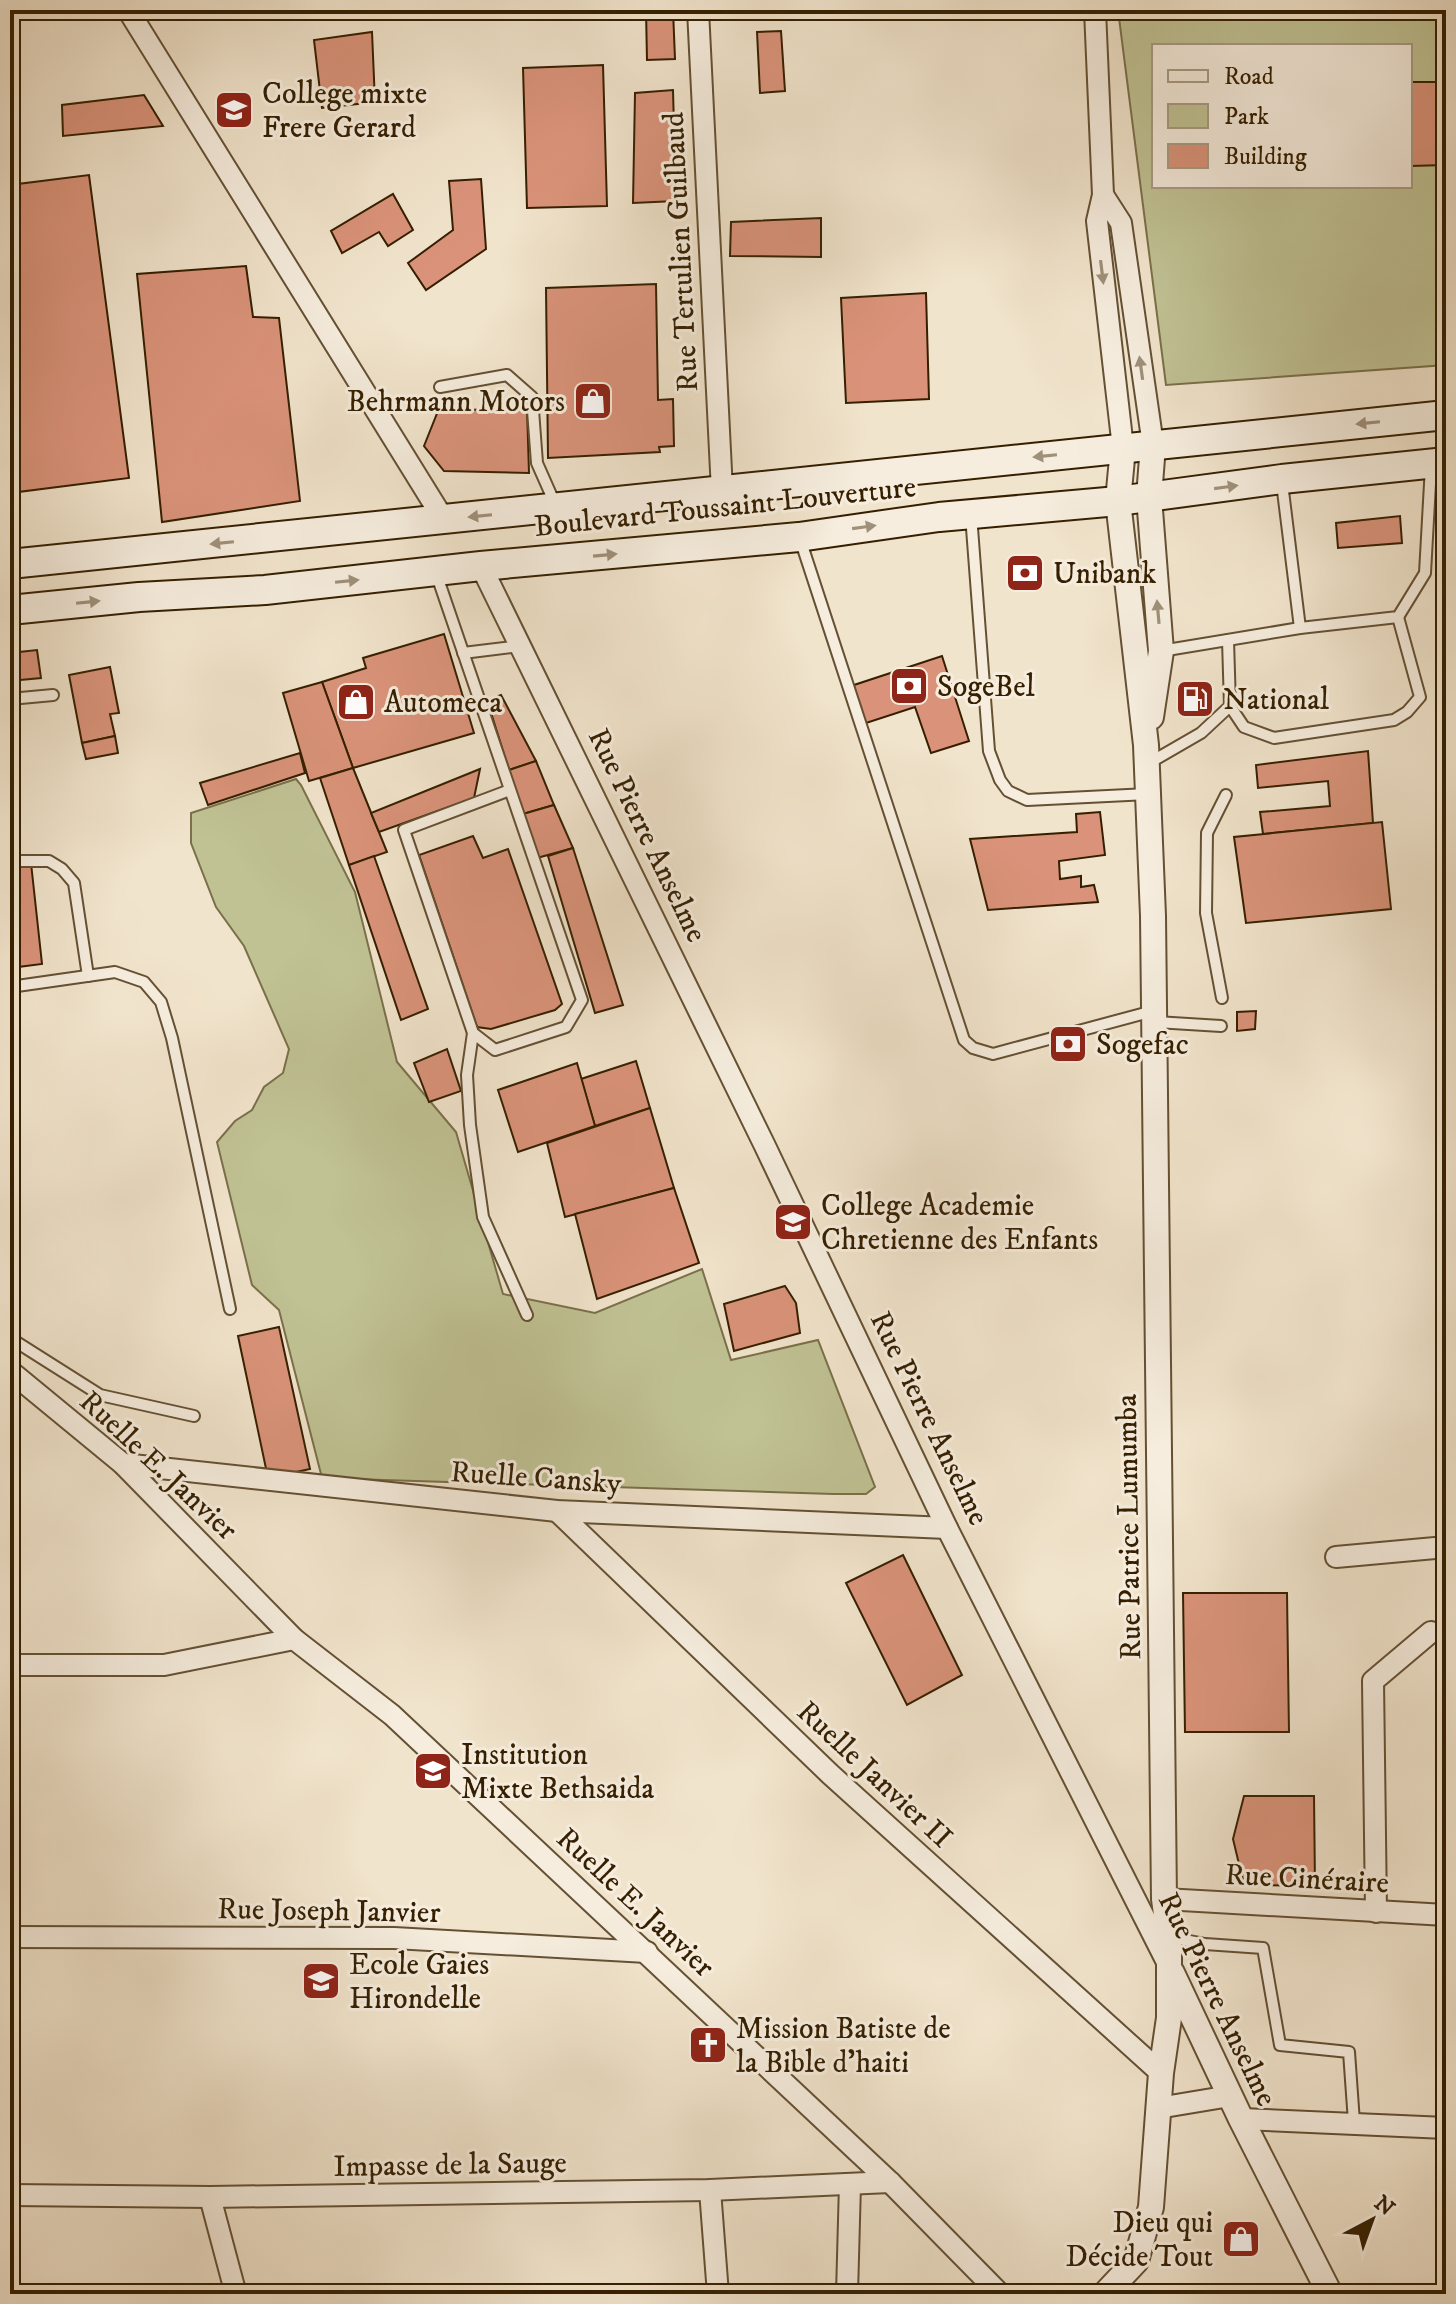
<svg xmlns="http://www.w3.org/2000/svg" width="1456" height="2304" viewBox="0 0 1456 2304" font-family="'IM FELL DW Pica',serif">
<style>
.green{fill:#c0c294;stroke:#7a704a;stroke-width:2;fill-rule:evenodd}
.building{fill:#da937a;stroke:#351f00;stroke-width:2}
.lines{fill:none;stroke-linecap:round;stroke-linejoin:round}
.service-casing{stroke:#645033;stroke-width:14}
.minor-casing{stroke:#645033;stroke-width:24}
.tertiary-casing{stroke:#645033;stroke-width:28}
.secondary-casing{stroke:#351f00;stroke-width:32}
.service{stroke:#f6edde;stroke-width:10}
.minor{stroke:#f6edde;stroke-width:20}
.tertiary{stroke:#f6edde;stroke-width:24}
.secondary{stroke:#f6edde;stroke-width:28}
.oneway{fill:#9f907a}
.labels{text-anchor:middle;stroke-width:6;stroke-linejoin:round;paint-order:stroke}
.poi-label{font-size:30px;fill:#351f00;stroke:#f6edde;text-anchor:start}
.street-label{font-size:30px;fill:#351f00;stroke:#f6edde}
</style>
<rect width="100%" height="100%" fill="#f1e4cc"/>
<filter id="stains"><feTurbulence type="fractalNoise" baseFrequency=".0025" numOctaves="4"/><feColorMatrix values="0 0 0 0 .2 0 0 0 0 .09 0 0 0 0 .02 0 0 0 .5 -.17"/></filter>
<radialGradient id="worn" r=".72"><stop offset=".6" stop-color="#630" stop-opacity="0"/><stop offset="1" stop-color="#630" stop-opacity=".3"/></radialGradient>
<g class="green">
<path d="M1118 10H1446V365L1166 385ZM1154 46H1410V186H1154Z"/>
<polygon points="296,779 301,785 355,892 397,1062 456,1132 503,1294 595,1313 702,1269 731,1360 818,1340 875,1487 866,1494 833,1494 322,1478 279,1310 252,1285 217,1142 235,1121 252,1110 264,1087 283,1073 289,1049 244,946 216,907 191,843 191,813"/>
</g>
<g class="building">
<polygon points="10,10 11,10 15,69 10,69"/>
<polygon points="646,10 673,10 675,59 647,60"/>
<polygon points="781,31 785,91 760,93 757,32"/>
<polygon points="372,32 375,102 322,108 314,40"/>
<polygon points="603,65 607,206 527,208 523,68"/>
<polygon points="1410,82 1446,82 1446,165 1410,166"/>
<polygon points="673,90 676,201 633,203 635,93"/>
<polygon points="144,95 163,126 63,136 62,105"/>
<polygon points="89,175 129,478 10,493 10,185"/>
<polygon points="481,179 486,249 426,290 408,263 453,230 449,181"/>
<polygon points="393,194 413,230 388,246 379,232 342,253 331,231"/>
<polygon points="821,218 821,257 730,256 731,222"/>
<polygon points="246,266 253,317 279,318 300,501 162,522 137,274"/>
<polygon points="656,284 658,400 673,399 674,446 659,447 660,452 548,458 546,288"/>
<polygon points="926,293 929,399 846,403 841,298"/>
<polygon points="527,408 529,473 444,471 424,446 438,411"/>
<polygon points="1400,516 1402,543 1338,548 1336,523"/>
<polygon points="444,634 474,733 353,768 322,682 366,668 363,658"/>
<polygon points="37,650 41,678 10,681 10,653"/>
<polygon points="942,656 969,741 931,753 915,707 863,724 851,686"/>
<polygon points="110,667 119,713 110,714 115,736 82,743 69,675"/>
<polygon points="322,682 353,768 309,781 283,693"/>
<polygon points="501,695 536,761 509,770 487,700"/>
<polygon points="115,736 118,753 86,759 82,743"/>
<polygon points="1368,751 1373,823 1263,834 1260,812 1330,806 1328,781 1258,788 1256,765"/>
<polygon points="300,753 305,773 208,805 200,783"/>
<polygon points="536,761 554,805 523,814 509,770"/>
<polygon points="353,768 387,852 349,865 320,778"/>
<polygon points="480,769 474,798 379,832 371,813"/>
<polygon points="554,805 573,848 537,858 523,814"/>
<polygon points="1100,812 1105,855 1059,861 1060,879 1081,876 1081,887 1094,885 1098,902 988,910 970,839 1077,832 1076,814"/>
<polygon points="1382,822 1391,909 1246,923 1234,837"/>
<polygon points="473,836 483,858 508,849 562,1004 555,1010 491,1029 477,1027 419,855"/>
<polygon points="573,848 623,1005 595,1013 548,856"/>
<polygon points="374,856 428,1009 401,1020 349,865"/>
<polygon points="31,863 42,964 10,968 10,865"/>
<polygon points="1256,1011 1255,1029 1237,1031 1237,1012"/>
<polygon points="447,1049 461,1091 429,1102 414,1063"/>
<polygon points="636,1061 650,1108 595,1126 581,1079"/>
<polygon points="577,1063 595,1126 518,1152 498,1090"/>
<polygon points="650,1108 674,1188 565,1217 547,1143"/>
<polygon points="674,1188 699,1263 597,1299 575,1214"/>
<polygon points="785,1286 796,1303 800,1333 734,1351 724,1304"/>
<polygon points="279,1327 310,1469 268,1478 238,1336"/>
<polygon points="903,1555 962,1675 907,1705 846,1583"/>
<polygon points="1183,1593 1287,1593 1289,1732 1185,1732"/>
<polygon points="1244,1796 1314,1796 1315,1886 1244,1885 1233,1839"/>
</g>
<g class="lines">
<defs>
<g id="service">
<polyline points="440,387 507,375 532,397 537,463 556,506"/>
<polyline points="1282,483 1300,628"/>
<polyline points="971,515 989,751 1000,780 1008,791 1027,800 1148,794"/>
<polyline points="800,539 964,1040 973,1048 993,1054 1153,1011"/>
<polyline points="436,573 582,1000 566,1027 495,1050 473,1033 404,830 510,790"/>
<polyline points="1228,640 1230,706 1244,727 1274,738 1394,720 1407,712 1420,697 1398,617"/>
<polyline points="1161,651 1300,628 1398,617 1425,573 1431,466"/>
<polyline points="463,653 520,646"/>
<polyline points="10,699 53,695"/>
<polyline points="1149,763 1201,733 1230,706"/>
<polyline points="10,861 49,861 62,869 74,883 88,976"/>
<polyline points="10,987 115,972 144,982 161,1002 172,1038 230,1309"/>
<polyline points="1222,998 1206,913 1207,833 1226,795"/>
<polyline points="1156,1022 1221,1026"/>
<polyline points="473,1033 467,1075 470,1125 483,1217 527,1315"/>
<polyline points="10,1338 100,1395 194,1416"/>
<polyline points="1169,1937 1205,1944 1263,1948 1280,2045 1349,2052 1354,2122"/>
</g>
<g id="minor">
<polyline points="128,10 444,520"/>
<polyline points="698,10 722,491"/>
<polyline points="1095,10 1103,195 1097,221 1123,448"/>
<polyline points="1103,195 1121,223 1153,445"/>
<polyline points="481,566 764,1144 947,1528 1169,1966"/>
<polyline points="10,1371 123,1464 294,1639 392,1715 890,2182 1000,2294"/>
<polyline points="123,1464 557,1511 947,1528"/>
<polyline points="557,1511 830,1774 1161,2073"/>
<polyline points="1336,1557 1446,1547"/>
<polyline points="10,1665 164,1665 294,1639"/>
<polyline points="1164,1899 1446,1915"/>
<polyline points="1376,1912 1373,1681 1431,1632"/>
<polyline points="10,1937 394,1938 647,1952"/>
<polyline points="1158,2108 1230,2096"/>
<polyline points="1241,2119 1446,2128"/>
<polyline points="710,2190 718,2294"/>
<polyline points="10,2195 210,2197 710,2190 890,2182"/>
<polyline points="210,2197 234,2287 238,2294"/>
<polyline points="847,2294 850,2184"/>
</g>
<g id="tertiary">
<polyline points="1151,717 1161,651 1149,497 1153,445"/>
<polyline points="1172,1973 1241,2119 1330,2294"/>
<polyline points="1105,2294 1136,2261 1151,2207 1161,2073 1169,2018 1169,1937 1164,1899 1153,916 1146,745 1118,501 1123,448"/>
</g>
<g id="secondary">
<polyline points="10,564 1446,415"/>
<polyline points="10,610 139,597 265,590 481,566 799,537 939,517 1118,501 1282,479 1446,462"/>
</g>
</defs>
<use href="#service" class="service-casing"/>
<use href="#minor" class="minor-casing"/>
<use href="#tertiary" class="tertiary-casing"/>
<use href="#secondary" class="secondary-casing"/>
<use href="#service" class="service"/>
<use href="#minor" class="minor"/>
<use href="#tertiary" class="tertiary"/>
<use href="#secondary" class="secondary"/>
</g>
<defs><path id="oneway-solid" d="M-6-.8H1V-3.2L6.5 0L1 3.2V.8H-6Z" transform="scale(2)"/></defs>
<g class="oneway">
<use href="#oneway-solid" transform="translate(1102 272) rotate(83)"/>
<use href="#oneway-solid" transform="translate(1141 368) rotate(-98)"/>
<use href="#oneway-solid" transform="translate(1368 423) rotate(174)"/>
<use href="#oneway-solid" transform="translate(1045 456) rotate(174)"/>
<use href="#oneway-solid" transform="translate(1226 487) rotate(-8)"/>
<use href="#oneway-solid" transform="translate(480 516) rotate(174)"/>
<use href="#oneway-solid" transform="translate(864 527) rotate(-8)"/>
<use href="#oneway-solid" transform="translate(222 543) rotate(174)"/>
<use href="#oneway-solid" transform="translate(605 555) rotate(-5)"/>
<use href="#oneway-solid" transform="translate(347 581) rotate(-6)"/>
<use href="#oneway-solid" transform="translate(88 602) rotate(-6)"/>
<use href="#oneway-solid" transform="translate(1158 612) rotate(-95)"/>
</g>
<defs>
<symbol id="school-square" viewBox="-11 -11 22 22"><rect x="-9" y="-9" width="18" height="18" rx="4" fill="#8f2418" stroke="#f6edde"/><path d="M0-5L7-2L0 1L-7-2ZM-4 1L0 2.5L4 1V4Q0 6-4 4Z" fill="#fff"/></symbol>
<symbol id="shop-square" viewBox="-11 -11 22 22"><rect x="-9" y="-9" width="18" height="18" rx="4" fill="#8f2418" stroke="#f6edde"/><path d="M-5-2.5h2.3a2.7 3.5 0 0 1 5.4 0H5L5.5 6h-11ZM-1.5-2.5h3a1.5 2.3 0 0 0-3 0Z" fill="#fff"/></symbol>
<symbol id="bank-square" viewBox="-11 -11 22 22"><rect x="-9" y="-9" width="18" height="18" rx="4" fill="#8f2418" stroke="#f6edde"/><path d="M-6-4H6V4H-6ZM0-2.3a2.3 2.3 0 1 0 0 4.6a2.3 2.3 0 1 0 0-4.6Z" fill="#fff"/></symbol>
<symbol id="fuel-square" viewBox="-11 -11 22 22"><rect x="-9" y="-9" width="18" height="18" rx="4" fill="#8f2418" stroke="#f6edde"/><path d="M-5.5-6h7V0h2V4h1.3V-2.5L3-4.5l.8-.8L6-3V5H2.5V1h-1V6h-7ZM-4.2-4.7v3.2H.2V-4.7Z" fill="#fff"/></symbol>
<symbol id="church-square" viewBox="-11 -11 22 22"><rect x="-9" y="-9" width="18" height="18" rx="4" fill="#8f2418" stroke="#f6edde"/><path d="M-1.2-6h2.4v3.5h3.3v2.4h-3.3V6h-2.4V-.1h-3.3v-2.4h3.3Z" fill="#fff"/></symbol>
</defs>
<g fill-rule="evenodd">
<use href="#school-square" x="212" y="88" width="44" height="44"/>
<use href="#shop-square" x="571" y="379" width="44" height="44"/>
<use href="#bank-square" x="1003" y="551" width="44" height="44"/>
<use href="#bank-square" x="887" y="664" width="44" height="44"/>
<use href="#fuel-square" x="1173" y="677" width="44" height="44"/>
<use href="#shop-square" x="334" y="680" width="44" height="44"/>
<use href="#bank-square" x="1046" y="1022" width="44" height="44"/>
<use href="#school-square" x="771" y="1200" width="44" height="44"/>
<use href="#school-square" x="411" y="1749" width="44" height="44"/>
<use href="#school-square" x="299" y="1959" width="44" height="44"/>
<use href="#church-square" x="686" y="2023" width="44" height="44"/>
<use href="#shop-square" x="1219" y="2217" width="44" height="44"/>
</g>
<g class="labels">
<g class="poi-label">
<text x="262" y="103">College mixte<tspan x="262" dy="34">Frere Gerard</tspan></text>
<text x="565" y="411" text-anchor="end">Behrmann Motors</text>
<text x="1053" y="583">Unibank</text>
<text x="937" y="696">SogeBel</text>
<text x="1223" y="709">National</text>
<text x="384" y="712">Automeca</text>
<text x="1096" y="1054">Sogefac</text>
<text x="821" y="1215">College Academie<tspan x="821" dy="34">Chretienne des Enfants</tspan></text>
<text x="461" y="1764">Institution<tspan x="461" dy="34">Mixte Bethsaida</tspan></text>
<text x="349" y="1974">Ecole Gaies<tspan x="349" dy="34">Hirondelle</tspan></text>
<text x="736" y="2038">Mission Batiste de<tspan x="736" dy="34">la Bible d'haiti</tspan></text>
<text x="1213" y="2232" text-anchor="end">Dieu qui<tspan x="1213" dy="34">Décide Tout</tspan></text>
</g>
<g class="street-label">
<text transform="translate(680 252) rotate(-93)" y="10">Rue Tertulien Guilbaud</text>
<text transform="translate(725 506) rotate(-6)" y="10">Boulevard Toussaint Louverture</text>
<text transform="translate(648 835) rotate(64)" y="10">Rue Pierre Anselme</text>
<text transform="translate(930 1418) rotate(64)" y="10">Rue Pierre Anselme</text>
<text transform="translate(159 1465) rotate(43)" y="10">Ruelle E. Janvier</text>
<text transform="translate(536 1477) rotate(4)" y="10">Ruelle Cansky</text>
<text transform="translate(1128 1527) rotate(-91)" y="10">Rue Patrice Lumumba</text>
<text transform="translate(875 1774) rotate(43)" y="10">Ruelle Janvier II</text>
<text transform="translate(1307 1878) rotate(3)" y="10">Rue Cinéraire</text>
<text transform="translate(636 1902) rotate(43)" y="10">Ruelle E. Janvier</text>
<text transform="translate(329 1910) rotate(1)" y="10">Rue Joseph Janvier</text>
<text transform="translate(1218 1999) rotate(64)" y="10">Rue Pierre Anselme</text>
<text transform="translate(450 2164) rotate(-1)" y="10">Impasse de la Sauge</text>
</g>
</g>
<rect width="1456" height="2304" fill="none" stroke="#f1e4cc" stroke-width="40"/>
<rect x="12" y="12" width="1432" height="2280" fill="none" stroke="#351f00" stroke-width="4"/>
<rect x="20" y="20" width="1416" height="2264" fill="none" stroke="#351f00" stroke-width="2"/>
<rect x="1152" y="44" width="260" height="144" fill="#f6edde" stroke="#a99b85" stroke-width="2"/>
<rect x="1168" y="70" width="40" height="12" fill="#f6edde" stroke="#a99b85" stroke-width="2"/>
<text x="1224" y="84" font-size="24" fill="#351f00">Road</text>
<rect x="1168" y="104" width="40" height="24" fill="#c0c294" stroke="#a99b85" stroke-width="2"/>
<text x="1224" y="124" font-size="24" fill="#351f00">Park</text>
<rect x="1168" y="144" width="40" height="24" fill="#da937a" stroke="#a99b85" stroke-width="2"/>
<text x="1224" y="164" font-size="24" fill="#351f00">Building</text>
<g transform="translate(1372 2220) rotate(41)" stroke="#f6edde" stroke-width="6" paint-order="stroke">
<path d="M0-6L14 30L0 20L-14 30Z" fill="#351f00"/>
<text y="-12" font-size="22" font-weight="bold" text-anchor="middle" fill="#351f00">N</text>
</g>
<rect width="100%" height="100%" filter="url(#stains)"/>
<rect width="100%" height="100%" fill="url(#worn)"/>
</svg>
